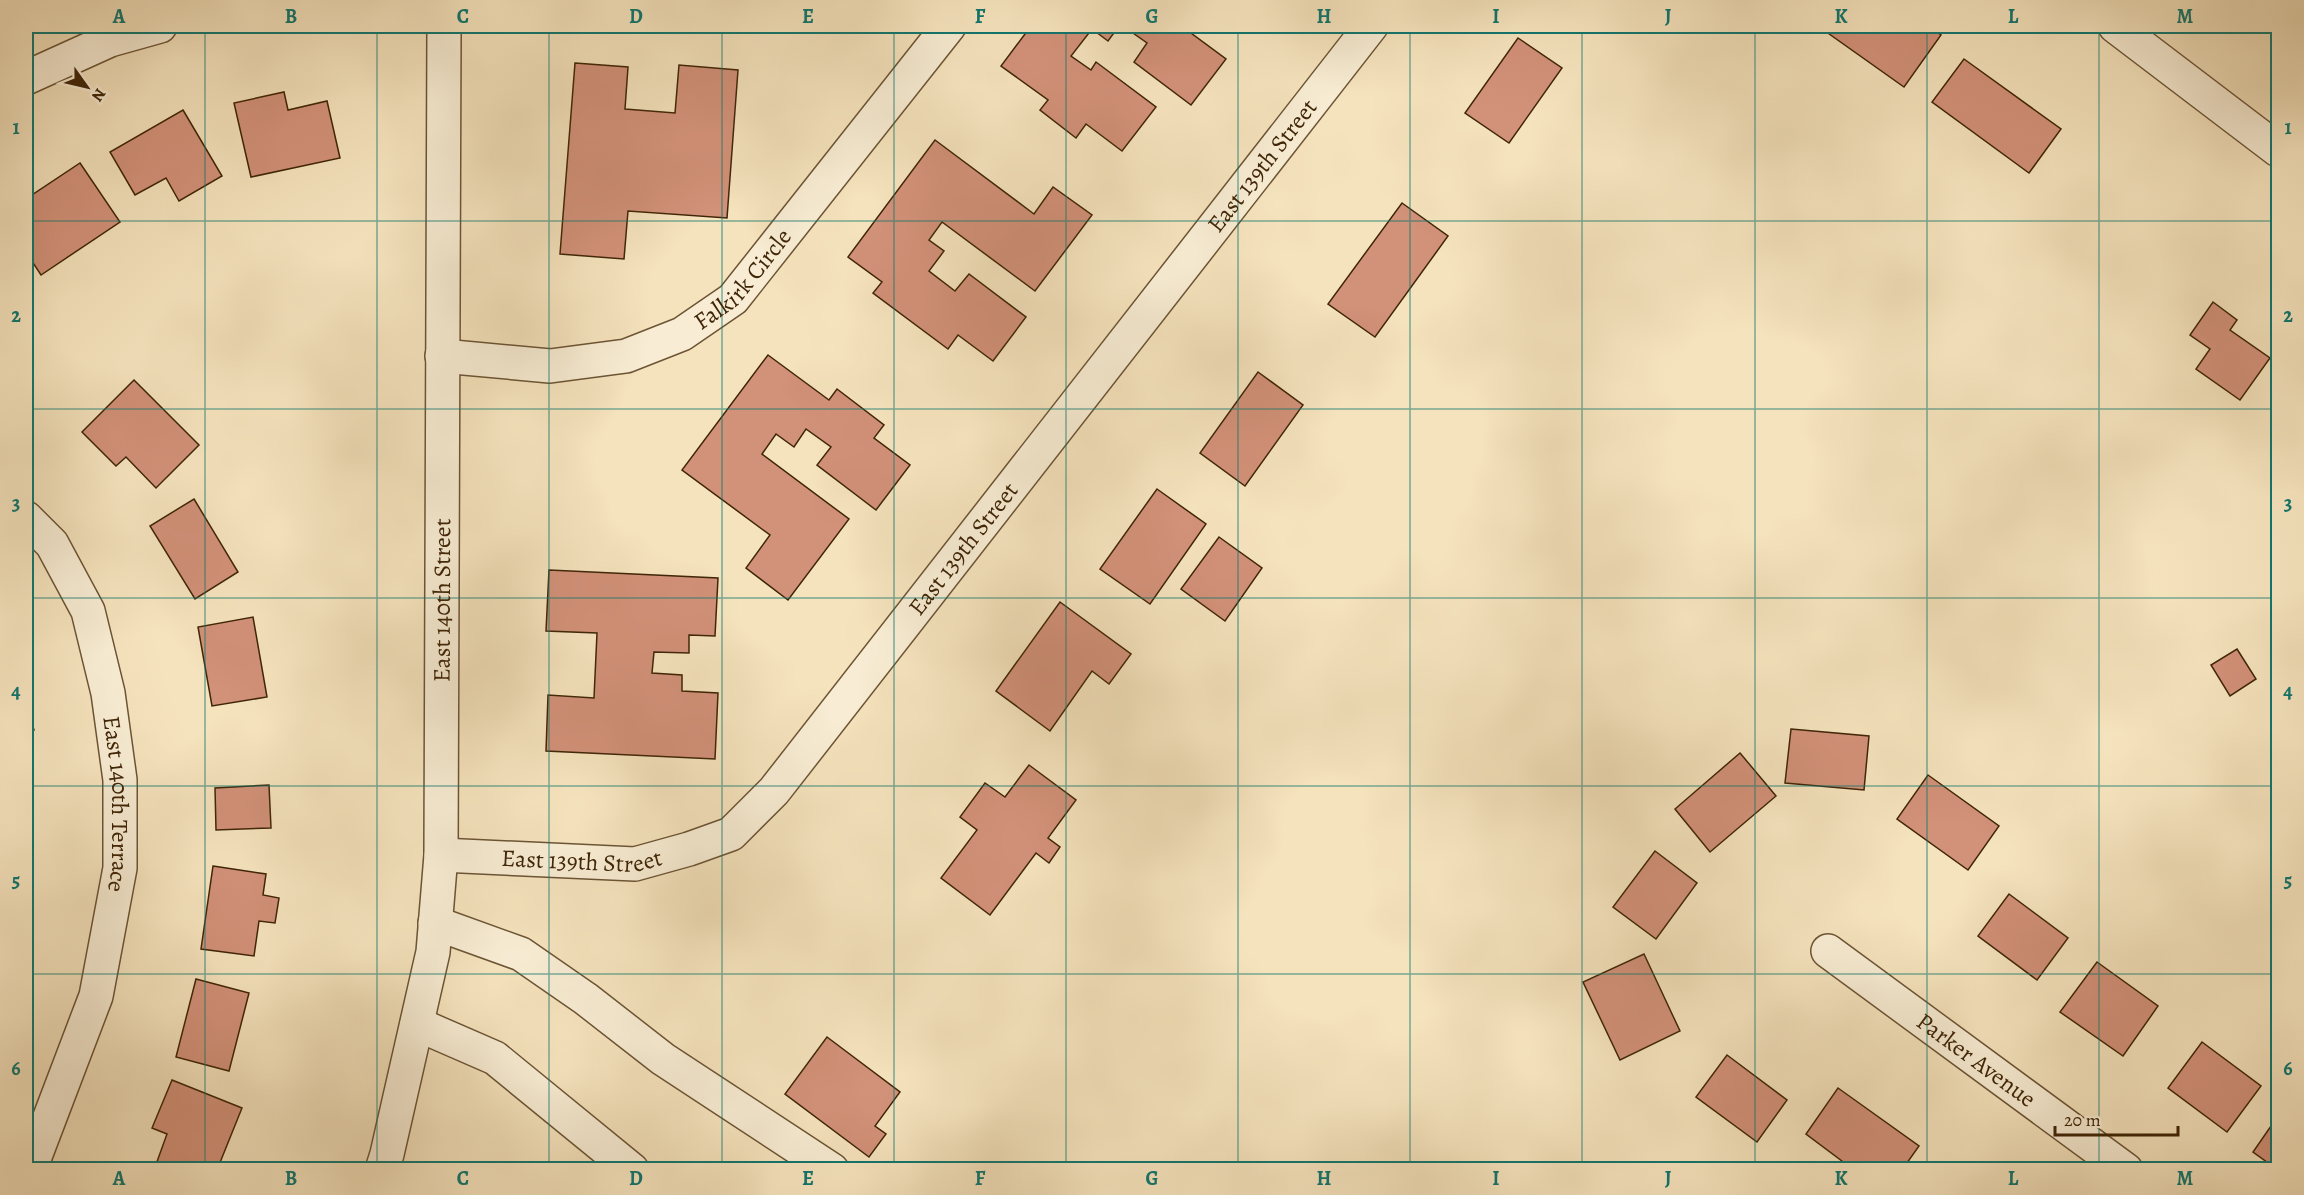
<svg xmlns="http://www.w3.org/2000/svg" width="2304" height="1195" viewBox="0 0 2304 1195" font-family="Alegreya,serif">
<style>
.building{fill:#d29179;stroke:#3f2507;stroke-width:1.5}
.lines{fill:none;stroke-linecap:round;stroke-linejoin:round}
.minor-casing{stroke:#6c5434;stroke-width:36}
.minor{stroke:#f8edd4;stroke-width:33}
.grid{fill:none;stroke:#0f766e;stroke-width:1.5;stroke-opacity:0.55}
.labels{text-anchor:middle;stroke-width:4.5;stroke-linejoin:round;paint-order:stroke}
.street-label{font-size:24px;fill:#3f2507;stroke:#f8edd4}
.neatline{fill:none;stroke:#0f766e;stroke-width:2}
.grid-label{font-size:20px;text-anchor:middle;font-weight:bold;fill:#0f766e}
</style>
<rect width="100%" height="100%" fill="#f5e3bd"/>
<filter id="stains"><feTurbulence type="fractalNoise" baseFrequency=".00333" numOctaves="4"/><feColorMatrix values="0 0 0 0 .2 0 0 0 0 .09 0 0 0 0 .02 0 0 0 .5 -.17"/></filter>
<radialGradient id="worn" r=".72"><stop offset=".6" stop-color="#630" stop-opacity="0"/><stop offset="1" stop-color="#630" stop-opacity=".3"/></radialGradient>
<g class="building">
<polygon points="1031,26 1119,26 1108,41 1092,29 1071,56 1091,70 1096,62 1156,107 1122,151 1086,124 1076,138 1040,110 1048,100 1001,66"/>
<polygon points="1123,26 1196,26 1191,33 1226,59 1191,105 1134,62 1147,43"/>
<polygon points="1818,26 1928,26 1941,35 1904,87"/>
<polygon points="1518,38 1562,68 1509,143 1465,113"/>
<polygon points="1964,59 2061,129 2029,173 1932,102"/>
<polygon points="575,63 628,67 625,109 675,113 679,65 738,70 727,218 628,211 624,259 560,254"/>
<polygon points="284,92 288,110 327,101 340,158 251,177 234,103"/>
<polygon points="183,110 222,176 179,201 166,178 135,195 110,152"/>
<polygon points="935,140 1034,214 1053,187 1092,215 1035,291 942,222 929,240 944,251 929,271 955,291 969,274 1026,317 993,361 958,335 948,349 873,293 882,282 848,257"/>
<polygon points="80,163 120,222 41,275 26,252 26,199"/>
<polygon points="1402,203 1448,236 1375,337 1328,304"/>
<polygon points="2213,302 2237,320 2230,330 2270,358 2240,400 2196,369 2210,349 2190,335"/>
<polygon points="768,355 829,400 837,389 884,425 874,438 910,465 876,510 817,465 831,447 806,429 794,447 776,434 762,454 849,519 788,600 746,568 770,535 682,470"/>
<polygon points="1258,372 1303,405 1245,486 1200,453"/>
<polygon points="134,380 199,445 156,488 126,457 116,466 82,432"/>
<polygon points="1157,489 1206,524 1150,604 1100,569"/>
<polygon points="194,499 238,572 195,599 150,526"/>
<polygon points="1219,537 1262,568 1225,621 1181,589"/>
<polygon points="549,570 718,578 715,636 689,635 689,653 654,652 652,673 682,675 682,691 718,693 715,759 546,751 548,695 594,698 597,633 546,631"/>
<polygon points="1060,602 1131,654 1109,684 1092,671 1050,731 996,691"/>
<polygon points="253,617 267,697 212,706 198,627"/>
<polygon points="2237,649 2256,679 2230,696 2211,665"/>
<polygon points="26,704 34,730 26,733"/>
<polygon points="1791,729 1869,736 1864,790 1785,783"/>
<polygon points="1740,753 1776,796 1710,852 1675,809"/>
<polygon points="1029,765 1076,800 1048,838 1060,847 1049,863 1036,853 990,915 941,878 977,830 960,817 985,783 1005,797"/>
<polygon points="1928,775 1999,826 1968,870 1897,819"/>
<rect x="26" y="777" width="3" height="90"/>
<polygon points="269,785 271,828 216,830 215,788"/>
<polygon points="1655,851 1697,883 1656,939 1613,907"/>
<polygon points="213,866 266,874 263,895 279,898 275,923 259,921 254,956 201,949"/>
<polygon points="2009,894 2068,938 2037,980 1978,936"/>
<polygon points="1644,954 1680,1031 1620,1060 1583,982"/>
<polygon points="2097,962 2158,1006 2123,1056 2060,1012"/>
<polygon points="196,979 249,993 229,1071 176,1057"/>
<polygon points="827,1037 900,1092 875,1126 886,1134 869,1157 785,1094"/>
<polygon points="2202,1042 2261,1086 2227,1132 2168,1088"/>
<polygon points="1727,1055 1787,1100 1757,1142 1696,1097"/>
<polygon points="172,1080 242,1108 217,1170 154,1170 167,1134 152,1128"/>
<polygon points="1838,1088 1919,1146 1902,1170 1854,1170 1806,1134"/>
<polygon points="2278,1116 2278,1170 2253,1152"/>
</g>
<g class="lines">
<defs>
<g id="minor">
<polyline points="2115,26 2278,150"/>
<polyline points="26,78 110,40 160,26"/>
<path id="s1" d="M442 356 550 366 626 356 682 334 733 299 949 26"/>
<path id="s2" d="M26 518 52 544 88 611 108 693 120 780V868L96 996 34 1159 27 1170"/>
<path id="s3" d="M441 855 635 864 689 849 731 834 774 791 1371 26"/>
<polyline points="435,923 521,954 586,999 663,1059 832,1170"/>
<path id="s4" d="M1828 951 2126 1170"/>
<polyline points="417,1024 495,1058 632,1170"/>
<path id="s5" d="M382 1170 387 1154 433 952 441 855 444 26"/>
</g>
</defs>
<use href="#minor" class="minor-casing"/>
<use href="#minor" class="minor"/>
</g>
<path class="grid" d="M205 26V1170M377 26V1170M549 26V1170M722 26V1170M894 26V1170M1066 26V1170M1238 26V1170M1410 26V1170M1582 26V1170M1755 26V1170M1927 26V1170M2099 26V1170M26 221H2278M26 409H2278M26 598H2278M26 786H2278M26 974H2278"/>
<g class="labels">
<g class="street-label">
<text dy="8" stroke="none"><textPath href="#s3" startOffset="1149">East 139th Street</textPath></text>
<text dy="8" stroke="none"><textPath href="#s1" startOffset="328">Falkirk Circle</textPath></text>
<text dy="8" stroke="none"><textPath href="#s3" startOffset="663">East 139th Street</textPath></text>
<text dy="8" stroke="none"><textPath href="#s5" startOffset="576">East 140th Street</textPath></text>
<text dy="8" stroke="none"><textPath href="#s2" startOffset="309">East 140th Terrace</textPath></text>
<text dy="8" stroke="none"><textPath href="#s3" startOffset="141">East 139th Street</textPath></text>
<text dy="8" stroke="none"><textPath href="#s4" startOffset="184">Parker Avenue</textPath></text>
</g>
</g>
<rect width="2304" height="1195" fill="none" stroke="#f5e3bd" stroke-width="66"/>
<g transform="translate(87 87) rotate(124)" stroke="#f8edd4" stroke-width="4.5" paint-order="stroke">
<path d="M0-4.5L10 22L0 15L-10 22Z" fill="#3f2507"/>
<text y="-9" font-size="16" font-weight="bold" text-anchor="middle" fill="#3f2507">N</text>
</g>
<path d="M2055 1126v9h123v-9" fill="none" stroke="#3f2507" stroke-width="3"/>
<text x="2064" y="1126" font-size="18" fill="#3f2507" stroke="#f8edd4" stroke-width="4.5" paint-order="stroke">20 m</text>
<rect x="33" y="33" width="2238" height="1129" class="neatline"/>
<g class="grid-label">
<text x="119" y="23">A</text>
<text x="291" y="23">B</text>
<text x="463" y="23">C</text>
<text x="636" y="23">D</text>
<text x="808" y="23">E</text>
<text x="980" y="23">F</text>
<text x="1152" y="23">G</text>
<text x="1324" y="23">H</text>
<text x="1496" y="23">I</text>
<text x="1668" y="23">J</text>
<text x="1841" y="23">K</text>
<text x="2013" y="23">L</text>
<text x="2185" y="23">M</text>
<text x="16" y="134">1</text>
<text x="2288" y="134">1</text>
<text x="16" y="322">2</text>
<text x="2288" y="322">2</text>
<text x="16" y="510">3</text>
<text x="2288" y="510">3</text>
<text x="16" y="698">4</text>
<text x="2288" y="698">4</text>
<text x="16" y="887">5</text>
<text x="2288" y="887">5</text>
<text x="16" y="1075">6</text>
<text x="2288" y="1075">6</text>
<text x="119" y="1185">A</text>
<text x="291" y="1185">B</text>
<text x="463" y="1185">C</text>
<text x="636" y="1185">D</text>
<text x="808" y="1185">E</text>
<text x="980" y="1185">F</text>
<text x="1152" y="1185">G</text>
<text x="1324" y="1185">H</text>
<text x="1496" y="1185">I</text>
<text x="1668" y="1185">J</text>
<text x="1841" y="1185">K</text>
<text x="2013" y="1185">L</text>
<text x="2185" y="1185">M</text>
</g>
<rect width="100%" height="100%" filter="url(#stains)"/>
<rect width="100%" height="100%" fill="url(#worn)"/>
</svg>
